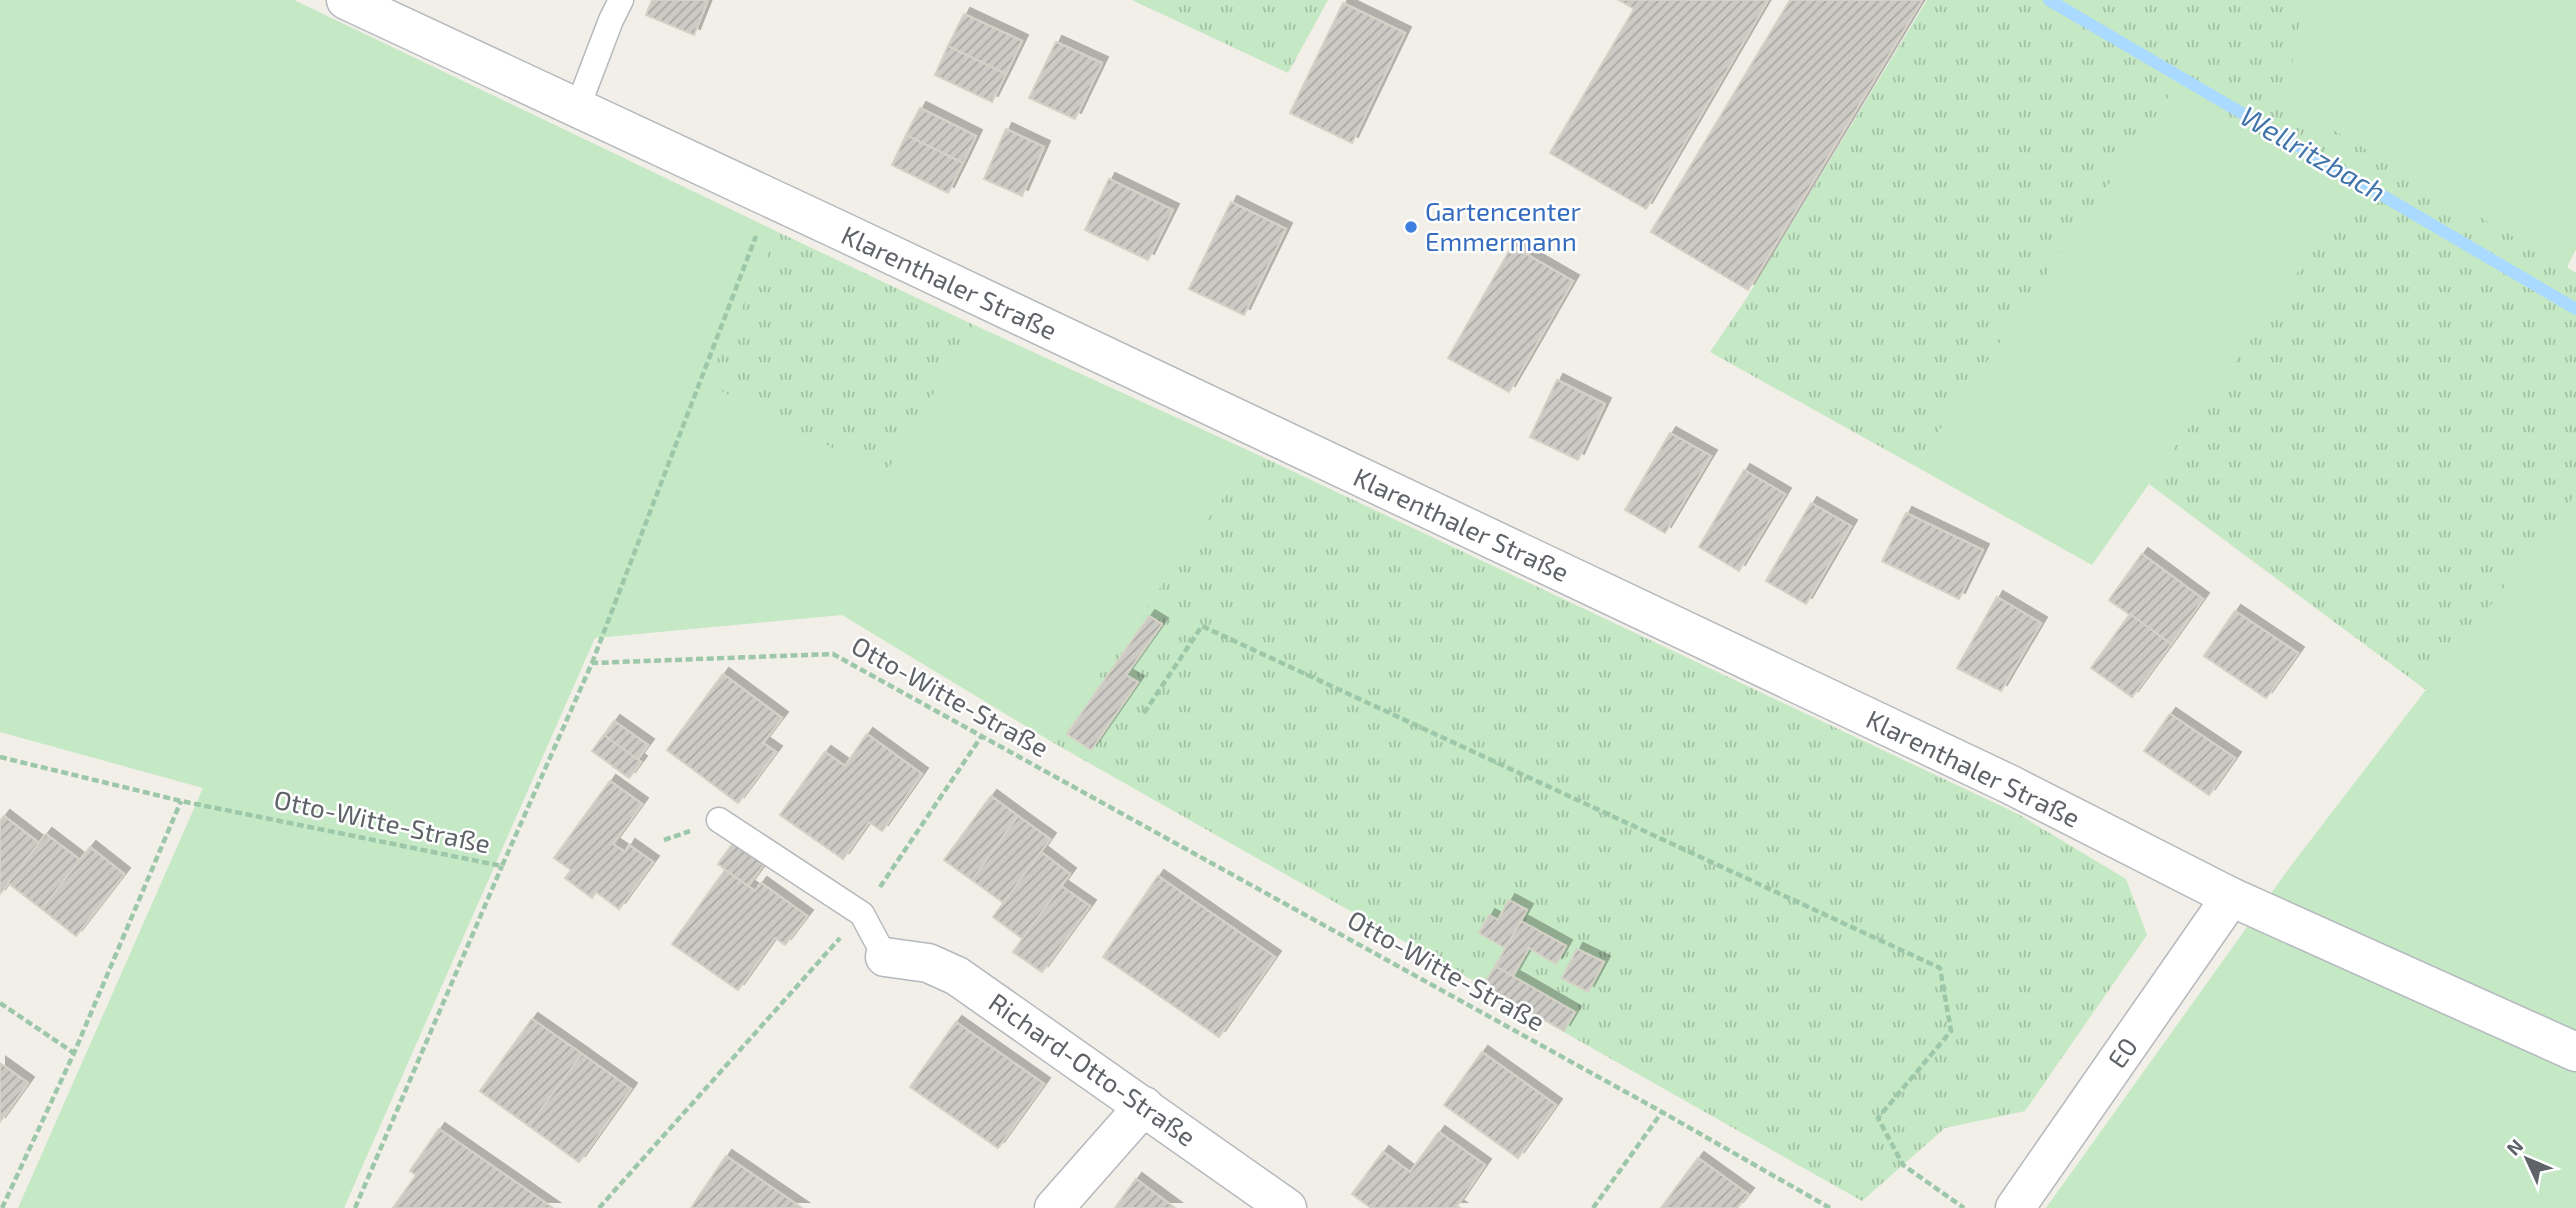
<svg xmlns="http://www.w3.org/2000/svg" width="2576" height="1208" viewBox="0 0 2576 1208" font-family="'Exo 2',sans-serif">
<style>
.grass{fill:url(#grass-tufts)}
.green{fill:#c5e8c5}
.lines{fill:none;stroke-linecap:round;stroke-linejoin:round}
.stream{stroke:#aadaff;stroke-width:12}
.building{fill:url(#building-hatch);stroke:#d6d1c6;stroke-width:2;filter:url(#shadow)}
.lane-casing{stroke:#b5b8bc;stroke-width:27}
.street-casing{stroke:#b5b8bc;stroke-width:41}
.secondary-casing{stroke:#b6babf;stroke-width:41}
.path{stroke:#9cc7a9;stroke-width:4.5;stroke-dasharray:7 3.5;stroke-linecap:butt}
.lane{stroke:#fff;stroke-width:24}
.street{stroke:#fff;stroke-width:38}
.secondary{stroke:#fff;stroke-width:38}
.shop-dot{fill:#3f7fe0;stroke:#fff;stroke-width:2.5}
.labels{text-anchor:middle;stroke-width:5;stroke-linejoin:round;paint-order:stroke}
.shop-label{font-size:26px;fill:#366cbe;stroke:#fff;text-anchor:start}
.street-label{font-size:26px;fill:#5f6368;stroke:#fff}
.water-label{font-size:28px;font-style:italic;fill:#4174aa;stroke:#fff}
</style>
<defs>
<pattern id="grass-tufts" width="24" height="20" patternUnits="userSpaceOnUse" patternTransform="scale(1.75)"><rect width="24" height="20" fill="#c5e8c5"/><path d="M3 7l-1-3M5 7V3M7 7l1-3M15 17l-1-3M17 17v-4M19 17l1-3" fill="none" stroke="#a3c0a4"/></pattern>
<pattern id="building-hatch" width="6" height="6" patternUnits="userSpaceOnUse" patternTransform="scale(1.75)"><rect width="6" height="6" fill="#cccac5"/><path d="M-1 1l2-2M0 6l6-6M5 7l2-2" fill="none" stroke="#a9a8a4"/></pattern>
<filter id="shadow"><feDropShadow dx="6" dy="-6" stdDeviation="0" flood-color="#0004"/></filter>
</defs>
<rect width="100%" height="100%" fill="#f1efe8"/>
<g class="grass">
<polygon points="1132,0 1328,0 1288,73"/>
<polygon points="1927,0 2576,0 2576,249 2567,267 2576,273 2576,494 2426,690 2149,484 2353,193 2175,88 1915,466 1710,352 1744,302"/>
<polygon points="778,232 974,325 885,475 705,383"/>
<polygon points="1254,453 2018,814 2126,879 2147,935 2025,1111 1945,1128 1862,1201 1052,742"/>
</g>
<g class="green">
<polygon points="0,0 294,0 778,232 706,383 885,475 974,325 1254,453 1052,742 842,615 595,638 344,1208 18,1208 203,788 0,732"/>
<polygon points="2303,0 2576,0 2576,249 2566,268 2286,102"/>
<polygon points="2175,88 2353,193 2092,565 1915,466"/>
<polygon points="2576,494 2576,1208 2046,1208 2290,867"/>
</g>
<g class="lines">
<polyline class="stream" points="2049,0 2576,309"/>
</g>
<g class="building">
<polygon points="652,0 708,0 694,35 646,15"/>
<polygon points="1619,0 1768,0 1646,209 1550,153 1634,9"/>
<polygon points="1790,0 1922,0 1748,290 1651,232"/>
<polygon points="1343,3 1405,33 1352,143 1290,113"/>
<polygon points="964,14 1022,41 1006,74 948,46"/>
<polygon points="1056,42 1102,63 1075,119 1029,98"/>
<polygon points="948,46 1006,74 992,102 935,75"/>
<polygon points="920,108 976,136 963,163 906,135"/>
<polygon points="1006,129 1044,147 1022,196 984,179"/>
<polygon points="906,135 963,163 948,193 892,165"/>
<polygon points="1109,179 1173,210 1148,260 1085,230"/>
<polygon points="1231,202 1286,229 1244,315 1189,289"/>
<polygon points="1512,246 1573,281 1509,392 1448,358"/>
<polygon points="1557,380 1605,404 1578,460 1530,437"/>
<polygon points="1670,433 1711,456 1665,533 1625,510"/>
<polygon points="1744,470 1785,494 1739,571 1699,547"/>
<polygon points="1811,503 1851,526 1806,604 1766,581"/>
<polygon points="1906,513 1983,550 1959,599 1882,561"/>
<polygon points="2142,554 2203,599 2171,644 2109,600"/>
<polygon points="1997,597 2041,623 2001,691 1957,668"/>
<polygon points="2235,611 2298,653 2266,698 2204,656"/>
<polygon points="2130,614 2171,644 2132,697 2091,668"/>
<polygon points="1149,616 1162,624 1126,675 1138,682 1091,750 1067,734"/>
<polygon points="723,674 782,718 763,743 776,752 738,803 667,750"/>
<polygon points="2170,714 2235,758 2209,795 2144,751"/>
<polygon points="614,721 648,745 637,760 604,735"/>
<polygon points="867,734 922,774 882,831 869,822 843,859 780,815 825,752 845,766"/>
<polygon points="604,735 641,762 629,778 592,751"/>
<polygon points="610,781 642,804 613,844 625,852 629,845 653,862 619,909 596,892 592,898 565,878 571,870 554,858"/>
<polygon points="991,796 1018,816 972,880 944,860"/>
<polygon points="4,816 39,843 0,894 0,821"/>
<polygon points="1018,816 1050,839 1004,903 972,880"/>
<polygon points="46,834 80,860 42,909 8,883"/>
<polygon points="733,843 764,864 748,886 718,864"/>
<polygon points="90,847 124,874 76,936 42,909"/>
<polygon points="1041,852 1070,874 1023,939 993,917"/>
<polygon points="725,870 755,891 761,883 807,916 785,945 775,938 738,990 672,944"/>
<polygon points="1158,876 1275,957 1219,1037 1103,957"/>
<polygon points="1061,886 1090,906 1042,972 1013,952"/>
<polygon points="1509,900 1527,910 1505,948 1479,933 1489,915 1498,920"/>
<polygon points="1521,921 1566,946 1556,964 1529,948 1513,976 1495,966"/>
<polygon points="1577,949 1604,962 1588,992 1562,978"/>
<polygon points="1495,966 1575,1012 1564,1031 1484,985"/>
<polygon points="532,1019 582,1054 529,1126 480,1091"/>
<polygon points="956,1022 1044,1084 998,1148 910,1087"/>
<polygon points="1482,1052 1556,1105 1518,1158 1444,1105"/>
<polygon points="582,1054 631,1089 579,1162 529,1126"/>
<polygon points="0,1063 28,1083 0,1122"/>
<polygon points="439,1129 553,1208 393,1208 416,1175 410,1171"/>
<polygon points="1439,1132 1485,1165 1457,1206 1460,1208 1371,1208 1352,1194 1383,1152 1410,1172"/>
<polygon points="726,1156 802,1208 691,1208"/>
<polygon points="1698,1158 1748,1194 1737,1208 1661,1208"/>
<polygon points="1136,1179 1175,1208 1115,1208"/>
</g>
<g class="lines">
<defs>
<g id="lane">
<polyline points="577,109 611,20 621,0"/>
<polyline points="719,820 862,914 885,957"/>
</g>
<g id="street">
<polyline points="885,957 928,963 957,976 1287,1208"/>
<polyline points="1054,1208 1144,1106"/>
<polyline points="2015,1208 2231,897"/>
</g>
<polyline id="secondary" points="346,0 837,229 2009,784 2231,897 2576,1052"/>
</defs>
<use href="#lane" class="lane-casing"/>
<use href="#street" class="street-casing"/>
<use href="#secondary" class="secondary-casing"/>
<g class="path">
<polyline points="592,663 756,236"/>
<polyline points="1144,713 1202,626 1940,968 1951,1031 1878,1118 1903,1165 1964,1208"/>
<polyline points="0,757 181,801 502,866 592,663 833,654 1662,1112 1830,1208"/>
<polyline points="664,840 690,831"/>
<polyline points="880,887 981,737"/>
<polyline points="0,1003 74,1053"/>
<polyline points="2,1208 74,1053 181,801"/>
<polyline points="355,1208 502,866"/>
<polyline points="599,1208 840,938"/>
<polyline points="1593,1208 1662,1112"/>
</g>
<use href="#lane" class="lane"/>
<use href="#street" class="street"/>
<use href="#secondary" class="secondary"/>
</g>
<circle class="shop-dot" cx="1411" cy="227" r="7"/>
<g class="labels">
<g class="shop-label">
<text x="1425" y="221">Gartencenter<tspan x="1425" dy="30">Emmermann</tspan></text>
</g>
<g class="street-label">
<text transform="translate(949 283) rotate(25)" y="9">Klarenthaler Straße</text>
<text transform="translate(1461 525) rotate(25)" y="9">Klarenthaler Straße</text>
<text transform="translate(950 697) rotate(29)" y="9">Otto-Witte-Straße</text>
<text transform="translate(1973 769) rotate(26)" y="9">Klarenthaler Straße</text>
<text transform="translate(382 822) rotate(12)" y="9">Otto-Witte-Straße</text>
<text transform="translate(1446 971) rotate(29)" y="9">Otto-Witte-Straße</text>
<text transform="translate(2123 1053) rotate(-55)" y="9">E0</text>
<text transform="translate(1092 1070) rotate(35)" y="9">Richard-Otto-Straße</text>
</g>
<g class="water-label">
<text transform="translate(2313 154) rotate(30)" y="10">Wellritzbach</text>
</g>
</g>
<g transform="translate(2527 1159) rotate(314)" stroke="#ffffff" stroke-width="5" paint-order="stroke">
<path d="M0-5L12 26L0 18L-12 26Z" fill="#5f6368"/>
<text y="-10" font-size="19" font-weight="bold" text-anchor="middle" fill="#5f6368">N</text>
</g>
</svg>
